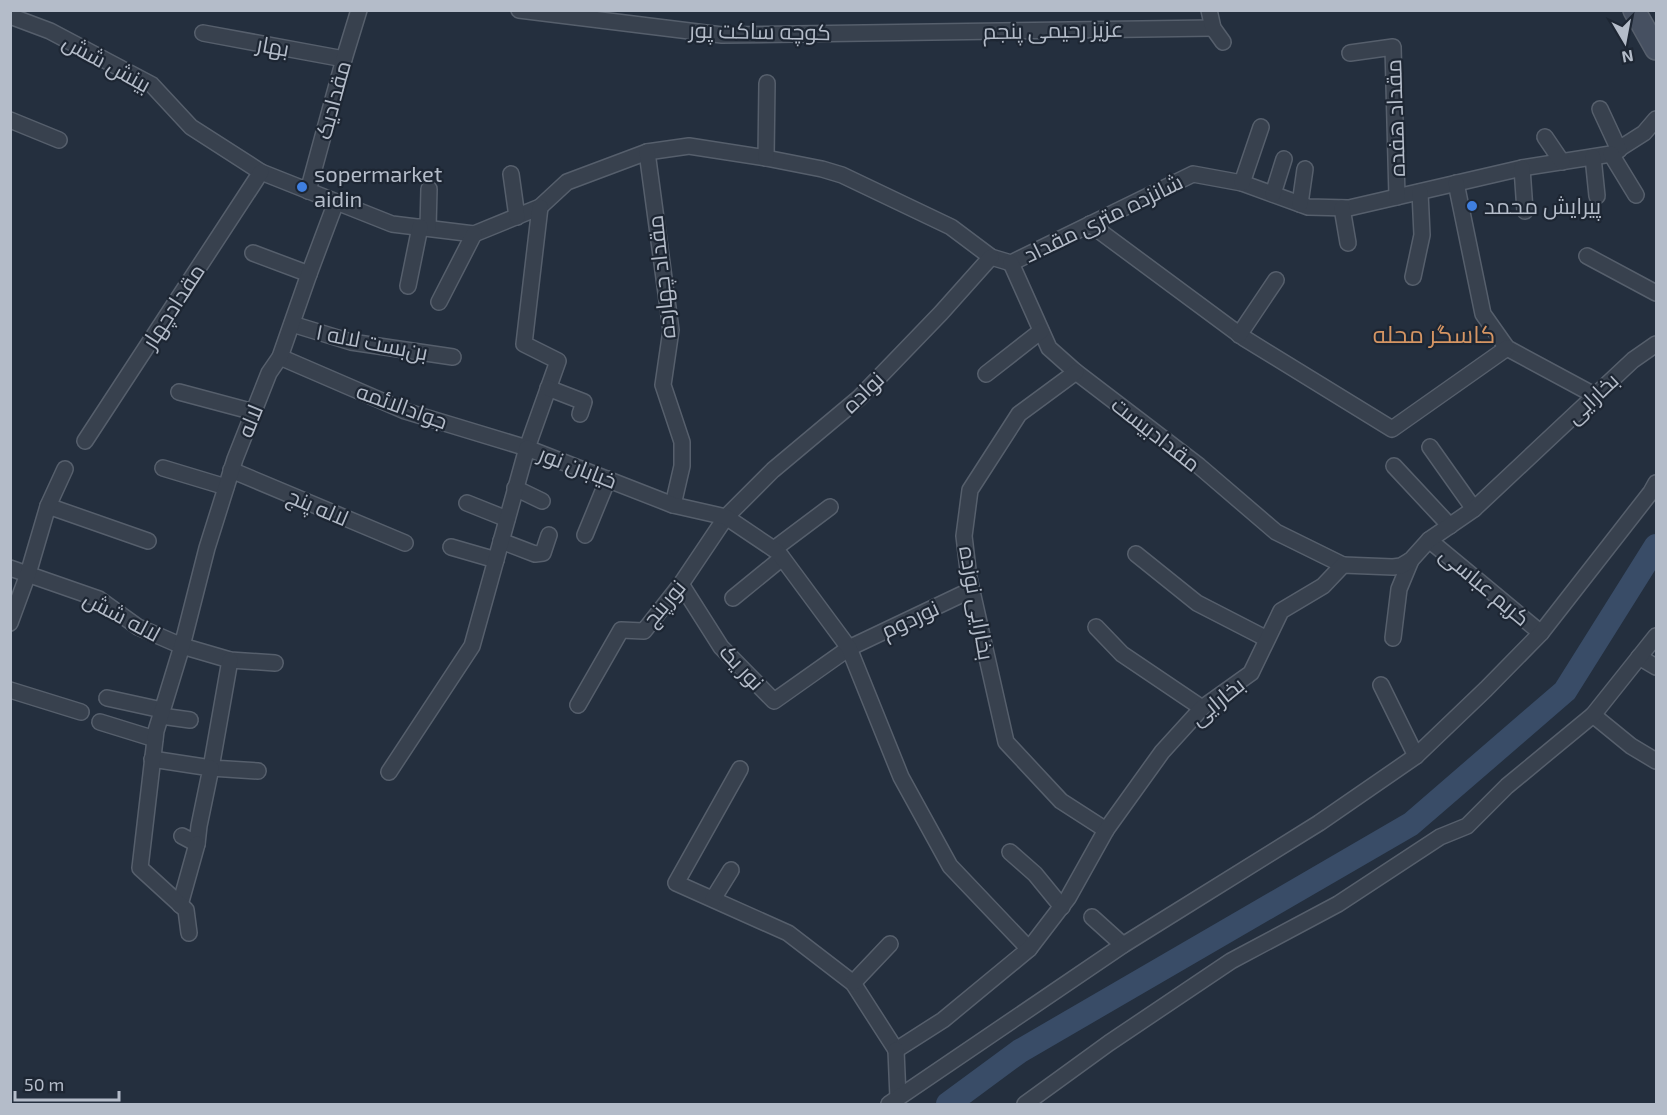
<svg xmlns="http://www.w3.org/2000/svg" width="1667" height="1115" viewBox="0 0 1667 1115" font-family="'Exo 2',Cairo,sans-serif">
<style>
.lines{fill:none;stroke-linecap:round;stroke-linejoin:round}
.river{stroke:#394c67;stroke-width:24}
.street-casing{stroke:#565f6c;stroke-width:18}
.secondary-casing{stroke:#565f6c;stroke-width:24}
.street{stroke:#38414e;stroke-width:15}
.secondary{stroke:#465061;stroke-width:21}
.shop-dot{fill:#3f7fe0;stroke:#1d2633;stroke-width:2}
.labels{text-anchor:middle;stroke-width:4.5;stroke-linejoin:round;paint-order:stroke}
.street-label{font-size:22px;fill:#b4bcc9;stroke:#1d2633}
.poi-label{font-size:22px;fill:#b4bcc9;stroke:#1d2633;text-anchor:start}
.neighbourhood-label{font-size:24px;fill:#d59563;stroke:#1d2633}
</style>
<rect width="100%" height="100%" fill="#242f3e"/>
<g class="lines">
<polyline class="river" points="948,1104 1020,1051 1411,824 1565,691 1656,546"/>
<defs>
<g id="street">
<polyline points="519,10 722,35 1213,28"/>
<polyline points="1209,10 1213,28 1223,42"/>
<polyline points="10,16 50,31 152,85 191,127 261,172 392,224 474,234 540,207 567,182 647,152 689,146 766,158 822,169 842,175 951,227 991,257 1011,263 1193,174 1242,183 1308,207 1349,208 1522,168 1611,154 1644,133 1656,119"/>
<polyline points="203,33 344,59"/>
<polyline points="1350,53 1393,47 1397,197"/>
<polyline points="1600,109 1619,150"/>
<polyline points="10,120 59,140"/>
<polyline points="1545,137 1562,162"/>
<polyline points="647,152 671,330 663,385 682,442 682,466 673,505"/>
<polyline points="1611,154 1636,195"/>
<polyline points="1593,157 1597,196"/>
<polyline points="766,158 767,83"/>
<polyline points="1522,168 1525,211"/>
<polyline points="511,174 517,217"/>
<polyline points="1242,183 1261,127"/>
<polyline points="1456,183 1483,314 1507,348 1596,396"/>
<polyline points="308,191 344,59 359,10"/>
<polyline points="1273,194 1284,159"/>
<polyline points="1300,204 1305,169"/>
<polyline points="1342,208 1348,243"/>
<polyline points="1090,224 1244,338 1392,429 1507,348"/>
<polyline points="428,228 429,189"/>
<polyline points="253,253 309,274"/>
<polyline points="1587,256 1656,293"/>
<polyline points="1011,263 1049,348 1076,372 1199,466 1276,532 1343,565"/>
<polyline points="1413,277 1422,235 1420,192"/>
<polyline points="408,286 420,227"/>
<polyline points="439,302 474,234"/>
<polyline points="292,324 351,342 453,357"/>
<polyline points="1239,335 1276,280"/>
<polyline points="280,357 405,411 527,448 558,361 524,344 540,207"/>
<polyline points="1076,372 1019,414 970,490 964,536 969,578 1006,742 1061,801 1106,830"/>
<polyline points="986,374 1041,331"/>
<polyline points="548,388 584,402 580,414"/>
<polyline points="179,392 254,412"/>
<polyline points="85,441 261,172"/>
<polyline points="1430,447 1474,509"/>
<polyline points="1394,466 1450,526"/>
<polyline points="163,468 226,487"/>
<polyline points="231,470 405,543"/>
<polyline points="515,488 542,501"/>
<polyline points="467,503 507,519"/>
<polyline points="48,506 148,541"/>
<polyline points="585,535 608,479"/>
<polyline points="1429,540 1541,633"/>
<polyline points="501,541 535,554 543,553 549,535"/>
<polyline points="451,547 496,560"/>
<polyline points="774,549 830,507"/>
<polyline points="1136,554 1197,603 1267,639"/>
<polyline points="10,568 99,599 138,627 182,646 230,660 275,663"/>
<polyline points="681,584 721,647 774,701 849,648 971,590"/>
<polyline points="733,598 782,558"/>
<polyline points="10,623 28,574 48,506 65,469"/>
<polyline points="1096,627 1122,654 1202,708"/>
<polyline points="1393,638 1399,589 1411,560"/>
<polyline points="1639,657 1656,667"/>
<polyline points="230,660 211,768 258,771"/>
<polyline points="1381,685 1416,756"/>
<polyline points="10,690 81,712"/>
<polyline points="107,698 162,710"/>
<polyline points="578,705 621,630 644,631 681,584 726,517 773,470 859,398 941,313 991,257"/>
<polyline points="1593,715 1631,746 1656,761"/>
<polyline points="161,716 190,720"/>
<polyline points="100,722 155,739"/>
<polyline points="152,759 211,768 199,826 197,844 182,836"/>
<polyline points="740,769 676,883 788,933 853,983 896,1050"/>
<polyline points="389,772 472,646 527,448 673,505 726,517 778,552 849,648 901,777 950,866 1029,949"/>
<polyline points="1010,852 1035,874 1062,907"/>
<polyline points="713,899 731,870"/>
<polyline points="180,905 197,844"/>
<polyline points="1092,917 1123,945"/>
<polyline points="189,933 186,910 140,868 156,731 182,646 207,548 235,459 269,373 280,357 309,274 336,202"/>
<polyline points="853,983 890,944"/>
<polyline points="896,1050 943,1020 1029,949 1068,898 1106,830 1162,752 1202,708 1251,673 1281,611 1323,586 1343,565 1393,567 1401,566 1411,560 1429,540 1474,509 1633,360 1656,344"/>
<polyline points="896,1050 898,1098"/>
<polyline points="889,1104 1123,945 1319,823 1416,756 1486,689 1541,633 1651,492 1656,483"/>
<polyline points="1025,1104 1109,1043 1231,961 1338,904 1440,837 1467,826 1507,786 1593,715 1656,636"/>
</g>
<polyline id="secondary" points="1634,10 1656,49"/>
</defs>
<use href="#street" class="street-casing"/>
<use href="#secondary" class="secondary-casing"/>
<use href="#street" class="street"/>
<use href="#secondary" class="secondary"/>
</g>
<g class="shop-dot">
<circle cx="302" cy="187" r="6"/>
<circle cx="1472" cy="206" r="6"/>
</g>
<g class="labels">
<g class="street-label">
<text transform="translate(1053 30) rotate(-1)" y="8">عزیز رحیمی پنجم</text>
<text transform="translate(760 31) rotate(1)" y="8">کوچه ساکت پور</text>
<text transform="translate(273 46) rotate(10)" y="8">بهار</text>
<text transform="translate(107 63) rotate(29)" y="8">بینش شش</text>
<text transform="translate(333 100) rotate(-75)" y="8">مقدادیک</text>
<text transform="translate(1395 118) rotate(-92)" y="8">مقداد هفده</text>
<text transform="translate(1103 218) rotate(-26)" y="8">شانزده متری مقداد</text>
<text transform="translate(661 277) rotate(-96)" y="8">مقداد چهارده</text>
<text transform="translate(173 306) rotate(-57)" y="8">مقدادچهار</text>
<text transform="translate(372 342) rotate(11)" y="8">بن‌بست لاله ۱</text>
<text transform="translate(863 392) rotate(-44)" y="8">نواده</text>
<text transform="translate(1592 398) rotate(-43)" y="8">بخارایی</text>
<text transform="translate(402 406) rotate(20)" y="8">جوادالائمه</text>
<text transform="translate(250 421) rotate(-68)" y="8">لاله</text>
<text transform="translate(1156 434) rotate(38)" y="8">مقدادبیست</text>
<text transform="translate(578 467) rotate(21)" y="8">خیابان نور</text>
<text transform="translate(318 507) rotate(23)" y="8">لاله پنج</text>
<text transform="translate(1485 586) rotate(40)" y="8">کریم عباسی</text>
<text transform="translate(664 603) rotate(-50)" y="8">نورپنج</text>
<text transform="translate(977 603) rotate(80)" y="8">بخارایی نوزده</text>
<text transform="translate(122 616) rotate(28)" y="8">لاله شش</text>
<text transform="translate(910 619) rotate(-25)" y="8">نوردوم</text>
<text transform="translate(742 667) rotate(47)" y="8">نور یک</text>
<text transform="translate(1217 701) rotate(-39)" y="8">بخارایی</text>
</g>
<g class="poi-label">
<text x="314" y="182">sopermarket<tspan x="314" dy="25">aidin</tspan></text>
<text x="1484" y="214">پیرایش محمد</text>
</g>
<g class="neighbourhood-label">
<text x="1434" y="343">کاسگر محله</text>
</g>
</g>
<rect width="1667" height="1115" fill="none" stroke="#b4bcc9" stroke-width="24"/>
<g transform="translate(1625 42) rotate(170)" stroke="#1d2633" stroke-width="4.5" paint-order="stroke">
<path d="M0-4.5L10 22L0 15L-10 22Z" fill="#b4bcc9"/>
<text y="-9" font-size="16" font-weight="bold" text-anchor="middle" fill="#b4bcc9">N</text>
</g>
<path d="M15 1091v9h104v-9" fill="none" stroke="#b4bcc9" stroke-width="3"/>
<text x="24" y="1091" font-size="18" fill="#b4bcc9" stroke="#1d2633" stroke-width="4.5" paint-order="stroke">50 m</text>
</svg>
